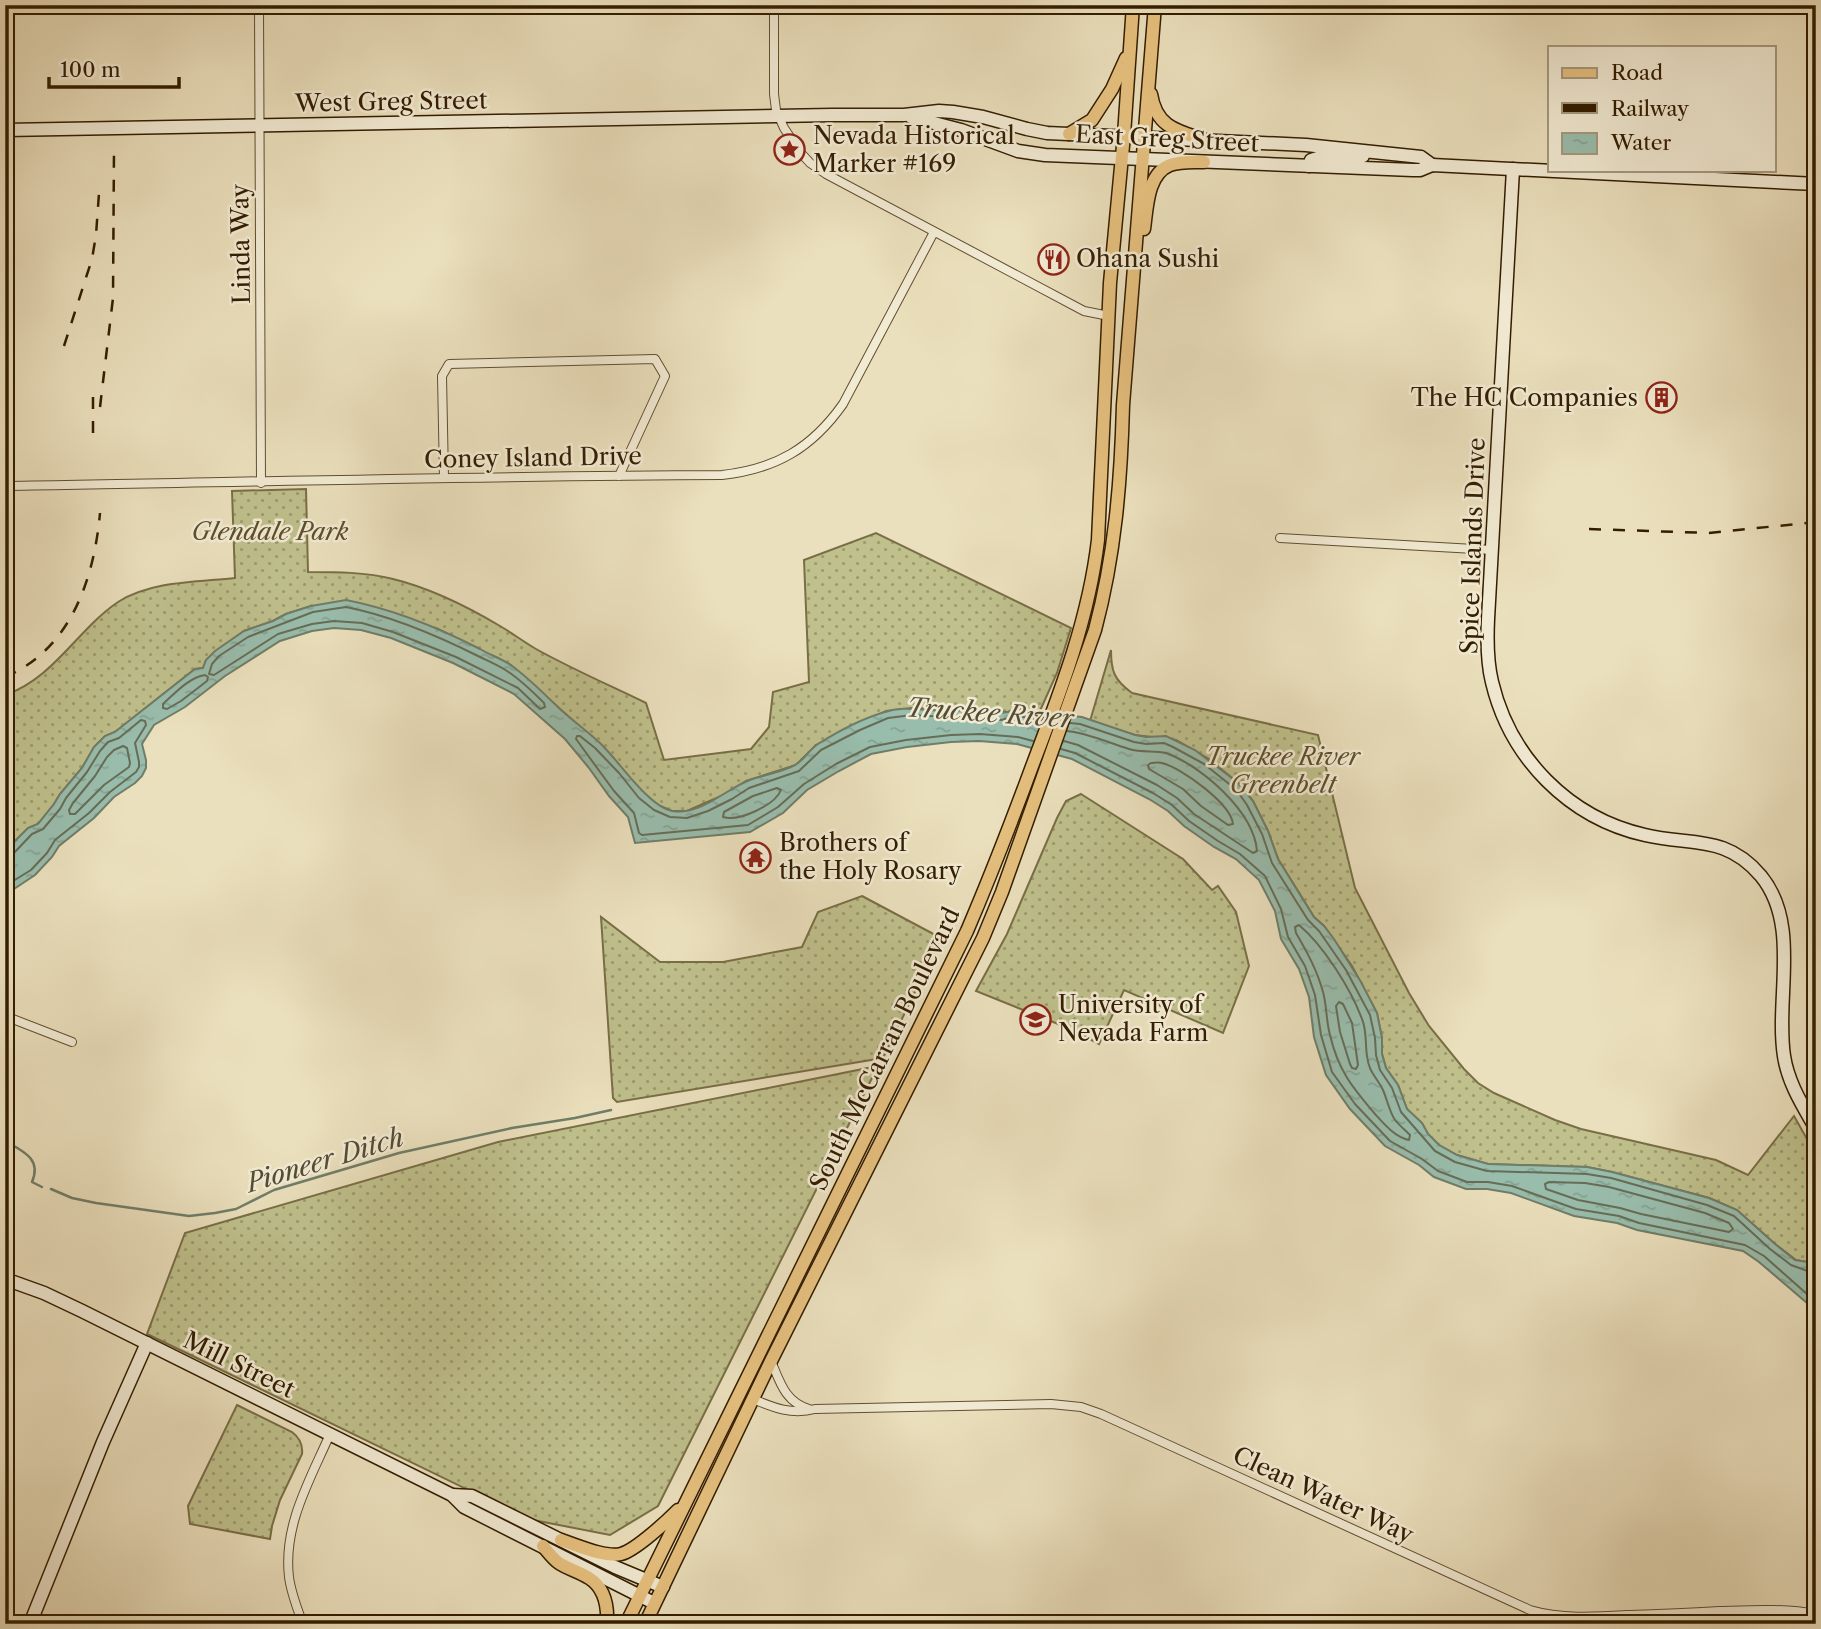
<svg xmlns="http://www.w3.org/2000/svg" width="1821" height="1629" viewBox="0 0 1821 1629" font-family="'Libre Caslon Text',serif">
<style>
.grass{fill:url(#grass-dots);stroke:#796e46;stroke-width:2}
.water{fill:url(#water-ripples);stroke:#707d68;stroke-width:2}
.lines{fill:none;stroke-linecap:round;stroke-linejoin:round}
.shore{stroke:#666d56;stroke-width:2}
.stream{stroke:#707d68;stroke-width:2.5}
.street-casing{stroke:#614e2f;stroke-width:10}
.secondary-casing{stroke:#331d00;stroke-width:15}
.primary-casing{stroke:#331d00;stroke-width:15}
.street{stroke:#f2ebd4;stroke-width:8}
.secondary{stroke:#f2ebd4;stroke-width:12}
.primary{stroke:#e6c07e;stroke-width:12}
.rail{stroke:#331d00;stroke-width:2.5;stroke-dasharray:12 12;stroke-linecap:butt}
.labels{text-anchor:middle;stroke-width:5;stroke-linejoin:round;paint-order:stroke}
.street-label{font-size:24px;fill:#331d00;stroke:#f2ebd4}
.poi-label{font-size:24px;fill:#331d00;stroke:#f2ebd4;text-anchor:start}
.park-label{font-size:24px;font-style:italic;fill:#5d4e2a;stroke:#f2ebd4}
.water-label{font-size:26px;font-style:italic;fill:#524d34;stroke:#f2ebd4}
</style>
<defs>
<pattern id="grass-dots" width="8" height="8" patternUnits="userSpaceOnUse" patternTransform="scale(1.75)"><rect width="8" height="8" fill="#bfc08c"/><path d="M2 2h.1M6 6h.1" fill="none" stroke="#9c9b70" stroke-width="1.8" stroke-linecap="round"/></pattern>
<pattern id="water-ripples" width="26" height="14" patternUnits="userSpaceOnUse" patternTransform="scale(1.75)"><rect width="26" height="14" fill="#99bdad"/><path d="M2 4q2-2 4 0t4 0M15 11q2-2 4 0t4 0" fill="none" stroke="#84a293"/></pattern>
</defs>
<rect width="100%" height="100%" fill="#ebe0bd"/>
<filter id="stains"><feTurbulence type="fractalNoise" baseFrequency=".00286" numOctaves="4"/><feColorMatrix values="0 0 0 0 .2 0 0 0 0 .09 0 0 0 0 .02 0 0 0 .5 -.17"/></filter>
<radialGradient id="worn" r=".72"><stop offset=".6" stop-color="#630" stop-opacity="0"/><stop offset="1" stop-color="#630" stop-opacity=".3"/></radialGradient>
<g class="grass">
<path d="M306 489 308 572C336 572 366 572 393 579 430 588 468 607 500 626 512 633 524 642 536 649 572 669 609 685 646 703L664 760 751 749 769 727 773 692 809 682 804 560 876 533 1071 628 1057 673 1039 713 1017 708 1008 712 912 708 886 711 816 745 796 765 746 781 728 793 687 811H672L658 805 646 795 569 717 511 665 436 628 311 606 286 614 273 621 244 631 206 660 203 668 195 669 115 732 105 736 94 747 82 768 60 794 54 804 38 824 28 828 5 851V695C53 679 78 629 118 602 151 581 197 582 235 578L232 491Z"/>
<path d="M1111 650C1111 671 1114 680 1132 693L1318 735 1355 888 1409 993 1429 1026 1464 1069 1478 1083 1494 1093 1555 1120 1581 1129 1716 1160 1748 1175 1794 1116 1816 1155V1270L1807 1262 1796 1260 1775 1244 1737 1210 1709 1198 1612 1172 1587 1167 1488 1164 1457 1155 1439 1145 1428 1134 1422 1123 1407 1109 1398 1085 1386 1068 1382 1054V1038L1377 1013 1352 966 1324 926 1314 917 1278 859 1268 831 1253 801 1245 791 1237 782 1209 759 1176 740 1135 735 1090 721Z"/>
<polygon points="1081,794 1183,859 1212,890 1218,886 1236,912 1249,966 1223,1033 1124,990 1099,1044 1073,1030 976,991 1007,934 1057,818 1066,801"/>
<polygon points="862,896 941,938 883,1058 617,1102 613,1098 601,917 660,962 723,962 802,947 818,912"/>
<polygon points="878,1066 658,1506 610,1535 528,1519 147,1334 185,1233 498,1142"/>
<path d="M237 1405 292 1432C300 1438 303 1445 302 1454L280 1500 272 1526 270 1539 190 1524 188 1506Z"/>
</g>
<path class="water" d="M346 600C393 609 437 627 480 649 490 655 503 659 512 666 530 679 544 694 560 709 573 721 587 731 600 743 619 761 648 806 672 811 701 816 725 789 750 780 764 775 782 772 795 765 804 760 810 749 818 744 837 732 864 718 885 712 899 707 913 709 927 710 952 712 977 708 1001 713L1008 712 1017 708 1024 711 1082 717 1135 735 1146 737 1166 736 1195 750 1237 782 1253 801 1268 831 1278 859 1314 917 1324 926 1334 939 1361 982 1377 1013 1382 1038V1054L1386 1068 1398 1085 1407 1109 1422 1123 1428 1134 1439 1145 1457 1155 1488 1164 1587 1167 1612 1172 1709 1198 1737 1210 1775 1244 1795 1260 1807 1262 1816 1270V1312L1807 1303 1759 1262 1743 1251 1637 1230 1617 1223 1574 1216 1511 1193 1487 1189H1466L1434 1177 1419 1165 1385 1146 1350 1109 1326 1075 1314 1037 1309 997 1299 969 1281 939 1275 911 1259 880 1236 859 1214 847 1184 826 1168 811 1149 799 1072 759 1017 744 979 741 951 742 907 747 871 754 839 771 807 790 783 813 750 832 635 843 628 817 609 796 589 768 565 739 514 694 453 663 391 638 361 630 334 628 312 631 280 641 225 676 185 707 154 725 142 744 146 760V768L142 776 135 783 114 797 94 818 59 846 52 857 35 875 5 895V851L28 828 38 824 54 804 60 794 82 768 94 747 105 736 115 732 195 669 203 668 206 660 215 651 244 631 273 621 286 614 311 606Z"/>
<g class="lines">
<g class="shore">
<path d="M346 607C392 616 436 635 478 656 488 661 498 665 507 671 521 680 533 692 544 703L545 707 540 709 518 688 456 657 393 632 362 623 334 621 312 624 278 634 214 675 209 674 212 664 219 656 248 637 313 612Z"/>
<path d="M205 675 208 677 207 681 181 701 167 709 163 708V704C175 693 190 677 205 675Z"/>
<polyline points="1070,723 1080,724 1134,742 1146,744 1164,743 1173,747 1204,764 1233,787 1240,795 1247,805 1262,834 1272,863 1308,920 1319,931 1346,970 1370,1015 1375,1038 1376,1055 1380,1070 1392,1088 1401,1112 1435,1151 1455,1162 1487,1171 1587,1174 1611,1178 1707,1205 1734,1216 1770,1249 1791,1265 1816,1274"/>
<polyline points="1033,741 1018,737 980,734 951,735 906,740 870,747 836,764 804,784 778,807 748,825 642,835 639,833 634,813 614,791 576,739 577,736 580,736 595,748 619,773 639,798 654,810 670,817 687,818 708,811 732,799 749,788 799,771 821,750 860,730 888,718 912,715 1001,720 1017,716 1041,720"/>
<path d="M1064 741 1078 745 1157 785 1177 798 1194 814 1253 853 1257 851C1254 812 1202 766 1166 753 1155 750 1142 753 1129 749 1109 743 1088 733 1067 731"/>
<polygon points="123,746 127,748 130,763 129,767 104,785 75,814 70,814 69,810 73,803 95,776 107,757 114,750"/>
<polyline points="1061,749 1075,753 1153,793 1172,805 1189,821 1218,841 1240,854 1265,876 1281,909 1288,937 1305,966 1315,995 1321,1035 1332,1072 1355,1104 1390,1141 1422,1159 1438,1171 1467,1182 1488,1182 1512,1186 1576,1209 1619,1216 1639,1223 1745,1245 1764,1256 1816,1302"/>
<path d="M1151 763C1154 763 1159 762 1162 763 1182 768 1231 804 1233 824L1228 825 1201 806 1183 789 1149 769 1148 765Z"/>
<path d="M777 788 781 790C775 805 739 822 723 817L724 812 753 796Z"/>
<polyline points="5,856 12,855 32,834 43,829 60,809 66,798 87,772 100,751 108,742 119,738 141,720 145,721 146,725 135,743 139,762 139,767 136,772 110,792 89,813 55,840 47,853 31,870 5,886"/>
<path d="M1299 925C1323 945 1351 989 1362 1019 1367 1031 1365 1043 1367 1056 1369 1073 1376 1076 1383 1090 1387 1099 1389 1111 1395 1120 1399 1125 1405 1130 1410 1135L1409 1140C1395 1137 1384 1124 1375 1114 1352 1087 1338 1070 1330 1035 1326 1021 1327 1006 1323 992 1317 970 1307 952 1296 933L1295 927Z"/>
<polygon points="1339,1002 1343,1004 1352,1023 1358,1065 1356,1069 1352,1068 1350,1064 1340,1032 1336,1006"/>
<polygon points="1549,1182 1585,1183 1609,1187 1705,1213 1729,1223 1733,1229 1729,1232 1641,1214 1620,1208 1578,1200 1546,1189 1545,1184"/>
</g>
<g class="stream">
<path d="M5 1141C23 1151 42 1159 32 1182L42 1187"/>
<polyline points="51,1189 72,1198 96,1203 189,1216 215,1213 236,1209 274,1190 399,1153 512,1128 575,1118 611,1110"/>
</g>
<defs>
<g id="street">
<polyline points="259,5 261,483"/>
<polyline points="774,5 774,94 776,110 784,128 800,152 810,163 826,174 1084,311 1109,316"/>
<polyline points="444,478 442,376 449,364 655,359 665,376 619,476"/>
<path d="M5 486C244 482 483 476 722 475 776 469 812 448 843 404L934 232"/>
<polyline points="1280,538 1492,550"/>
<polyline points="5,1016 72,1042"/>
<path d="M771 1361C780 1382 785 1402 809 1409"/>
<path d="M753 1399C774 1408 792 1415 815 1409L1051 1404 1081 1407 1101 1414 1530 1610C1561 1619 1594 1617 1627 1615 1657 1614 1688 1613 1719 1611 1752 1610 1783 1608 1816 1614"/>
<path d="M303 1624C297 1608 291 1593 289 1577 283 1525 310 1480 330 1434"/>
</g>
<g id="secondary">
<polyline points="911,117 961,130 1018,151 1045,155 1413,170 1420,170 1432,165 1816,184"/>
<polyline points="5,130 832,115 904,115 939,111 953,112 983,117 1027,129 1047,133 1306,145 1421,157 1432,165"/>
<path d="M1309 166 1311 160C1327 153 1346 159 1363 156"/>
<path d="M1513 169 1488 619C1487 640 1487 662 1492 682 1510 758 1569 818 1645 835 1690 846 1726 834 1761 876 1801 925 1775 998 1784 1056 1788 1083 1803 1106 1816 1129"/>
<polyline points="5,1279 44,1293 82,1311 452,1495 464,1507 654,1603"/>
<polyline points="452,1495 472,1496 615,1567 663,1587"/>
<polyline points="30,1624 103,1442 147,1343"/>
</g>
<g id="primary">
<path d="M1151 94C1156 127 1177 131 1205 140"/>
<polyline points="1069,134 1092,120 1112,89 1126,58"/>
<path d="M1144 229C1147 208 1147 174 1170 165 1180 161 1193 162 1204 162"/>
<path d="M561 1540C577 1545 605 1558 621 1554 636 1550 667 1521 678 1510"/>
<path d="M543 1546C548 1552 553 1559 559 1563 568 1569 580 1572 589 1578 605 1588 608 1607 607 1624"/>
<path d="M626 1624 967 931C991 875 1013 818 1034 761 1062 688 1089 617 1098 540L1110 283 1124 135 1133 5"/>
<path d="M645 1624 771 1361 983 938 1002 892 1095 630C1115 555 1121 482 1123 405L1155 5"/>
</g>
</defs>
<use href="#street" class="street-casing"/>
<use href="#secondary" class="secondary-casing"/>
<use href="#primary" class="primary-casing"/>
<use href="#street" class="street"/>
<use href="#secondary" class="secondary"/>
<use href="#primary" class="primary"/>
<g class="rail">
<polyline points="87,6 87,5"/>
<polyline points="64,346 92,259 96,235 99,193"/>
<polyline points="93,397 93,435"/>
<polyline points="100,407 113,298 114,149"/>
<polyline points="1589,529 1709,533 1816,522"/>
<path d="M5 677C71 649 94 579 100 513"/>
</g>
</g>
<defs>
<symbol id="sight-ring" viewBox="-11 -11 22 22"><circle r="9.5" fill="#f2ebd4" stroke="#8f2418" stroke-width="1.5"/><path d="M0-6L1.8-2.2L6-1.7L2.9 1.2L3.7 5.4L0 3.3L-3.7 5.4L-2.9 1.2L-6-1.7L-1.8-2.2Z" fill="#8f2418"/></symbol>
<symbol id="restaurant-ring" viewBox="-11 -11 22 22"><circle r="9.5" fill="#f2ebd4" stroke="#8f2418" stroke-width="1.5"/><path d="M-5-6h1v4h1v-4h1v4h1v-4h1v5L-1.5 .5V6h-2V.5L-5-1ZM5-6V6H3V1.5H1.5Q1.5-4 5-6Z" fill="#8f2418"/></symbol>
<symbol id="building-ring" viewBox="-11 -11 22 22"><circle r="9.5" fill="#f2ebd4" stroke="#8f2418" stroke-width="1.5"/><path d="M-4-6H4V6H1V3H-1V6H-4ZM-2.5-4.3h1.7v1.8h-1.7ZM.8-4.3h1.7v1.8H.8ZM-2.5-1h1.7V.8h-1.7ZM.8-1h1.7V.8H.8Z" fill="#8f2418"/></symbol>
<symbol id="temple-ring" viewBox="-11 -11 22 22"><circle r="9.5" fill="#f2ebd4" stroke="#8f2418" stroke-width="1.5"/><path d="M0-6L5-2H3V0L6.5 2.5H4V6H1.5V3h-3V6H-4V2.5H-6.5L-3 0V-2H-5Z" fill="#8f2418"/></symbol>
<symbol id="school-ring" viewBox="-11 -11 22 22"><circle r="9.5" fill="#f2ebd4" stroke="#8f2418" stroke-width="1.5"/><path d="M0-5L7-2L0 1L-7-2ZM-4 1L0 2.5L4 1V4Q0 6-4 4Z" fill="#8f2418"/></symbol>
</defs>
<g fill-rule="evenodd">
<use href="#sight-ring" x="772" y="132" width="35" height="35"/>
<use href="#restaurant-ring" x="1036" y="242" width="35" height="35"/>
<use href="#building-ring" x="1644" y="380" width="35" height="35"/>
<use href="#temple-ring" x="738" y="840" width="35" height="35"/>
<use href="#school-ring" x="1018" y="1002" width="35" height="35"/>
</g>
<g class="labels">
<g class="street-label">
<text transform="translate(391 102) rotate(-1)" y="8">West Greg Street</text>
<text transform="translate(1167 139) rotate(3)" y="8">East Greg Street</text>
<text transform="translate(241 244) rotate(-91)" y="8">Linda Way</text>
<text transform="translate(533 458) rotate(-1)" y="8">Coney Island Drive</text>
<text transform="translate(1473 546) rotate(-88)" y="8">Spice Islands Drive</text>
<text transform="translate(885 1049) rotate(-64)" y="8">South McCarran Boulevard</text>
<text transform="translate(239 1365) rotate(26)" y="8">Mill Street</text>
<text transform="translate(1323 1495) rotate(25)" y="8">Clean Water Way</text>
</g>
<g class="poi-label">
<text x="813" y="144">Nevada Historical<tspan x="813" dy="28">Marker #169</tspan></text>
<text x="1076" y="267">Ohana Sushi</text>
<text x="1638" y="406" text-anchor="end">The HC Companies</text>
<text x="779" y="851">Brothers of<tspan x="779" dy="28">the Holy Rosary</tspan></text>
<text x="1058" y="1013">University of<tspan x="1058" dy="28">Nevada Farm</tspan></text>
</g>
<g class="park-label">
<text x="270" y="540">Glendale Park</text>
<text x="1283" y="765">Truckee River<tspan x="1283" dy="28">Greenbelt</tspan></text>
</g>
<g class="water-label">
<text transform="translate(990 713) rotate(4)" y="9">Truckee River</text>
<text transform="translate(325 1160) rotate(-17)" y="9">Pioneer Ditch</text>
</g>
</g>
<rect width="1821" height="1629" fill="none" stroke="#ebe0bd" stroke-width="28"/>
<rect x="7" y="7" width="1807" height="1615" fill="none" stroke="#331d00" stroke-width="3.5"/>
<rect x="14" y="14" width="1793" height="1601" fill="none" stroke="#331d00" stroke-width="2"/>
<rect x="1548" y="46" width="228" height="126" fill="#f2ebd4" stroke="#a6997f" stroke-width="2"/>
<rect x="1562" y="68" width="35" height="10" fill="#e6c07e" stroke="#a6997f" stroke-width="2"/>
<text x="1611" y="80" font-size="21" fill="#331d00">Road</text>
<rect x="1562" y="103" width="35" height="10" fill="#331d00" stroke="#a6997f" stroke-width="2"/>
<text x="1611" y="116" font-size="21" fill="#331d00">Railway</text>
<rect x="1562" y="133" width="35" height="21" fill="url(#water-ripples)" stroke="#a6997f" stroke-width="2"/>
<text x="1611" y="150" font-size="21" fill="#331d00">Water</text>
<path d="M49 77v10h130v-10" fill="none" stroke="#331d00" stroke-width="3.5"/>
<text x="60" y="77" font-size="21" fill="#331d00" stroke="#f2ebd4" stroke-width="5" paint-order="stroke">100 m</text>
<rect width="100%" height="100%" filter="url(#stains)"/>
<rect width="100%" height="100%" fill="url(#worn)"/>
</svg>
